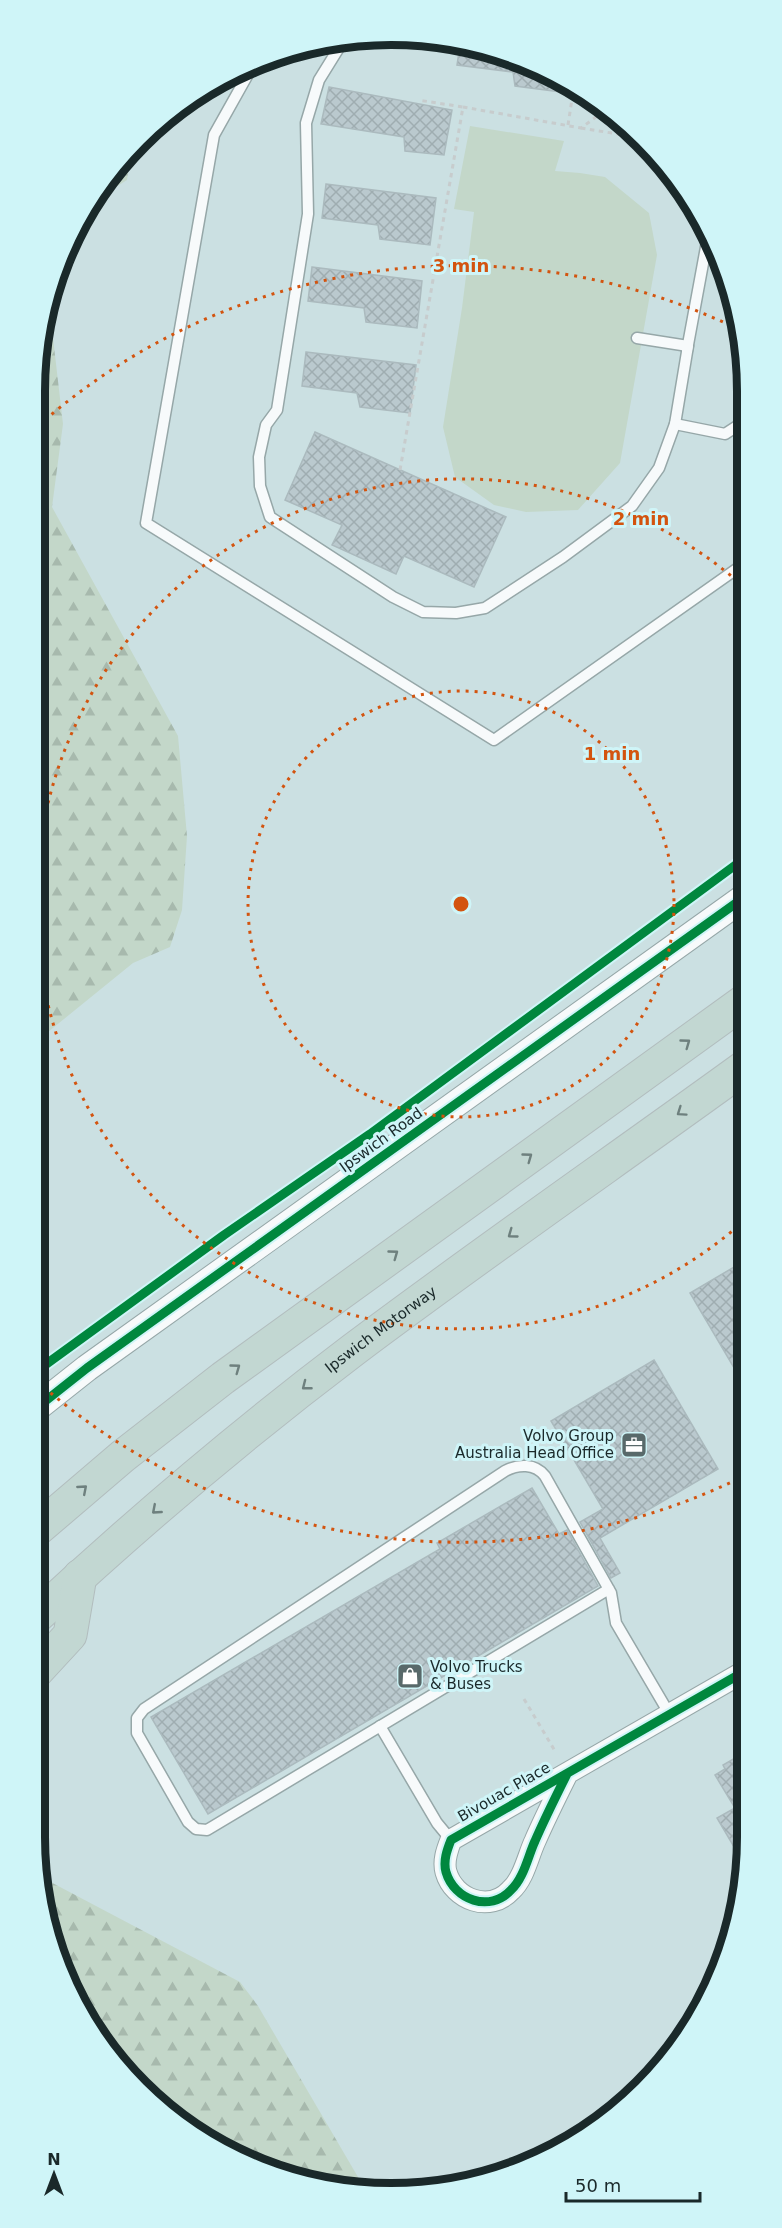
<svg xmlns="http://www.w3.org/2000/svg" width="782" height="2228" viewBox="0 0 782 2228" font-family="'DejaVu Sans',sans-serif">
<style>
.grass{fill:#c3d7c9}
.forest{fill:url(#forest-firs)}
.building{fill:url(#building-cross-hatch);stroke:#abbabe;stroke-width:1.5}
.lines{fill:none;stroke-linecap:round;stroke-linejoin:round}
.service-casing{stroke:#96a7a8;stroke-width:13}
.minor-casing{stroke:#96a7a8;stroke-width:23}
.tertiary-casing{stroke:#96a7a8;stroke-width:28}
.motorway-casing{stroke:#b2bdbe;stroke-width:35}
.path{stroke:#c7cccd;stroke-width:3;stroke-dasharray:4.5 4.5;stroke-linecap:butt}
.service{stroke:#f7fafb;stroke-width:10}
.minor{stroke:#f7fafb;stroke-width:21}
.tertiary{stroke:#f7fafb;stroke-width:26}
.motorway{stroke:#c2d7d2;stroke-width:33}
.cycleway-casing{stroke:#cff5f8;stroke-width:13}
.cycleway{stroke:#00873e;stroke-width:9}
.oneway{stroke:#6e807e}
.ring{fill:none;stroke:#d3540f;stroke-width:3;stroke-dasharray:3 6}
.labels{text-anchor:middle;stroke-width:6;stroke-linejoin:round;paint-order:stroke}
.street-label{font-size:15px;fill:#1a292a;stroke:#cff5f8}
.poi-label{font-size:15px;fill:#1a292a;stroke:#cff5f8;text-anchor:end}
.rim{fill:none;stroke:#1a292a;stroke-width:8}
.centre{fill:#d3540f;stroke:#cff5f8;stroke-width:3}
.ring-label{font-size:18px;text-anchor:middle;font-weight:bold;fill:#d3540f;stroke:#cff5f8;stroke-width:6;stroke-linejoin:round;paint-order:stroke}
</style>
<defs>
<pattern id="forest-firs" width="22" height="20" patternUnits="userSpaceOnUse" patternTransform="scale(1.5)"><rect width="22" height="20" fill="#c3d7c9"/><path d="M5 1l3.5 6h-7zM16 11l3.5 6h-7z" fill="#a7b9ad"/></pattern>
<pattern id="building-cross-hatch" width="8" height="8" patternUnits="userSpaceOnUse" patternTransform="scale(1.5)"><rect width="8" height="8" fill="#bac9ce"/><path d="M0 0l8 8M0 8l8-8" fill="none" stroke="#9fadb1"/></pattern>
</defs>
<rect width="100%" height="100%" fill="#cbe0e2"/>
<polygon class="grass" points="470,126 564,141 555,171 580,173 605,177 649,213 657,255 620,463 578,510 526,512 494,505 455,477 443,427 462,308 474,212 454,209"/>
<g class="forest">
<polygon points="131,154 127,180 95,200 108,174"/>
<polygon points="59,275 50,312 63,424 52,507 178,736 187,836 182,910 170,947 133,963 48,1032 35,1047 34,391 47,299"/>
<polygon points="43,1878 240,1982 258,2006 365,2189 345,2190 233,2157 123,2072 62,1973"/>
</g>
<g class="building">
<polygon points="460,45 483,47 570,82 584,95 515,86 513,72 457,65"/>
<polygon points="329,87 452,110 444,155 405,151 404,137 321,124"/>
<polygon points="326,184 436,198 430,245 380,239 378,225 322,218"/>
<polygon points="312,267 422,281 417,328 366,322 364,308 308,301"/>
<polygon points="306,352 416,365 410,413 360,407 357,393 302,386"/>
<polygon points="315,432 506,517 474,587 404,556 396,574 332,545 342,525 285,500"/>
<polygon points="746,1260 747,1390 690,1293"/>
<polygon points="654,1360 718,1469 600,1538 620,1573 611,1578 580,1522 603,1509 551,1421"/>
<polygon points="532,1488 559,1534 567,1530 598,1586 208,1814 151,1717 440,1549 437,1543"/>
<polygon points="747,1751 747,1837 744,1864 717,1818 735,1808 715,1775 725,1769 723,1765"/>
</g>
<g class="lines">
<defs>
<g id="service">
<polyline points="345,38 319,80 306,123 308,214 277,410 266,425 259,457 260,486 270,517 393,597 423,612 456,613 485,608 563,557 632,506 659,468 675,424 688,346 637,338"/>
<polyline points="251,69 214,135 146,523 494,740 745,563"/>
<polyline points="687,350 709,231"/>
<polyline points="675,424 725,434 745,421"/>
<path d="M609 1589 207 1830 196 1829 188 1822 137 1733V1718L144 1709 505 1471C518 1464 535 1463 545 1476L611 1593 616 1623 670 1715"/>
<polyline points="380,1726 437,1823 451,1840"/>
</g>
<path id="minor" d="M567 1774C556 1796 545 1818 535 1841 528 1856 524 1878 511 1890 490 1913 454 1900 446 1872 443 1861 447 1850 451 1840L747 1670"/>
<polyline id="tertiary" points="34,1410 87,1368 746,896"/>
<g id="motorway">
<polyline points="34,1532 123,1456 223,1378 746,1000"/>
<path id="s1" d="M34 1619C136 1524 242 1434 353 1350 482 1253 615 1161 746 1066"/>
<polyline points="34,1674 70,1635 80,1576"/>
</g>
</defs>
<use href="#service" class="service-casing"/>
<use href="#minor" class="minor-casing"/>
<use href="#tertiary" class="tertiary-casing"/>
<use href="#motorway" class="motorway-casing"/>
<g class="path">
<polyline points="463,107 581,128 604,111"/>
<polyline points="568,125 574,86"/>
<polyline points="581,128 636,137"/>
<polyline points="400,470 463,107 418,100"/>
<polyline points="524,1699 555,1751"/>
</g>
<use href="#service" class="service"/>
<use href="#minor" class="minor"/>
<use href="#tertiary" class="tertiary"/>
<use href="#motorway" class="motorway"/>
<defs>
<g id="cycleway">
<polyline points="34,1373 224,1235 370,1134 745,858"/>
<polyline points="34,1410 87,1368 746,896"/>
<path d="M567 1774C556 1796 545 1818 535 1841 528 1856 524 1878 511 1890 490 1913 454 1900 446 1872 443 1861 447 1850 451 1840L747 1670"/>
</g>
</defs>
<use href="#cycleway" class="cycleway-casing"/>
<use href="#cycleway" class="cycleway"/>
</g>
<defs><path id="oneway-chevron" d="M-2-3.5L2.5 0L-2 3.5" fill="none" stroke-width="1.6" stroke-linecap="round" stroke-linejoin="round" transform="scale(1.5)"/></defs>
<g class="oneway">
<use href="#oneway-chevron" transform="translate(686 1043) rotate(-36)"/>
<use href="#oneway-chevron" transform="translate(681 1112) rotate(145)"/>
<use href="#oneway-chevron" transform="translate(528 1157) rotate(-36)"/>
<use href="#oneway-chevron" transform="translate(512 1234) rotate(144)"/>
<use href="#oneway-chevron" transform="translate(394 1254) rotate(-36)"/>
<use href="#oneway-chevron" transform="translate(236 1368) rotate(-36)"/>
<use href="#oneway-chevron" transform="translate(306 1386) rotate(142)"/>
<use href="#oneway-chevron" transform="translate(83 1489) rotate(-41)"/>
<use href="#oneway-chevron" transform="translate(156 1510) rotate(139)"/>
</g>
<g class="ring">
<circle cx="461" cy="904" r="213"/>
<path d="M745 1220A425 425 0 1 1 743 586"/>
<path d="M746 1475A638 638 0 0 1 38 1382M38 426A638 638 0 0 1 736 328"/>
</g>
<defs>
<symbol id="office-square" viewBox="-11 -11 22 22"><rect x="-9" y="-9" width="18" height="18" rx="4" fill="#58696a" stroke="#cff5f8"/><path d="M-6-3h4V-5.5h4V-3h4V5H-6ZM-1-4.5V-3h2v-1.5ZM-6 0V1H6V0Z" fill="#fff"/></symbol>
<symbol id="shop-square" viewBox="-11 -11 22 22"><rect x="-9" y="-9" width="18" height="18" rx="4" fill="#58696a" stroke="#cff5f8"/><path d="M-5-2.5h2.3a2.7 3.5 0 0 1 5.4 0H5L5.5 6h-11ZM-1.5-2.5h3a1.5 2.3 0 0 0-3 0Z" fill="#fff"/></symbol>
</defs>
<g fill-rule="evenodd">
<use href="#office-square" x="619" y="1430" width="30" height="30"/>
<use href="#shop-square" x="395" y="1661" width="30" height="30"/>
</g>
<g class="labels">
<g class="street-label">
<text transform="translate(381 1140) rotate(-36)" y="5">Ipswich Road</text>
<text dy="5" stroke="none"><textPath href="#s1" startOffset="452">Ipswich Motorway</textPath></text>
<text transform="translate(504 1792) rotate(-30)" y="5">Bivouac Place</text>
</g>
<g class="poi-label">
<text x="614" y="1441">Volvo Group<tspan x="614" dy="17">Australia Head Office</tspan></text>
<text x="430" y="1672" text-anchor="start">Volvo Trucks<tspan x="430" dy="17">&amp; Buses</tspan></text>
</g>
</g>
<path d="M0 0H782V2228H0ZM391 45H391A346 346 0 0 1 737 391V1837A346 346 0 0 1 391 2183H391A346 346 0 0 1 45 1837V391A346 346 0 0 1 391 45Z" fill="#cff5f8" fill-rule="evenodd"/>
<path class="rim" d="M391 45H391A346 346 0 0 1 737 391V1837A346 346 0 0 1 391 2183H391A346 346 0 0 1 45 1837V391A346 346 0 0 1 391 45Z"/>
<circle cx="461" cy="904" r="9" class="centre"/>
<g class="ring-label">
<text x="461" y="272">3 min</text>
<text x="641" y="525">2 min</text>
<text x="612" y="760">1 min</text>
</g>
<g transform="translate(54 2174)" stroke="#cff5f8" stroke-width="4.5" paint-order="stroke">
<path d="M0-4.5L10 22L0 15L-10 22Z" fill="#1a292a"/>
<text y="-9" font-size="16" font-weight="bold" text-anchor="middle" fill="#1a292a">N</text>
</g>
<path d="M566 2192v9h134v-9" fill="none" stroke="#1a292a" stroke-width="3"/>
<text x="575" y="2192" font-size="18" fill="#1a292a" stroke="#cff5f8" stroke-width="4.5" paint-order="stroke">50 m</text>
</svg>
